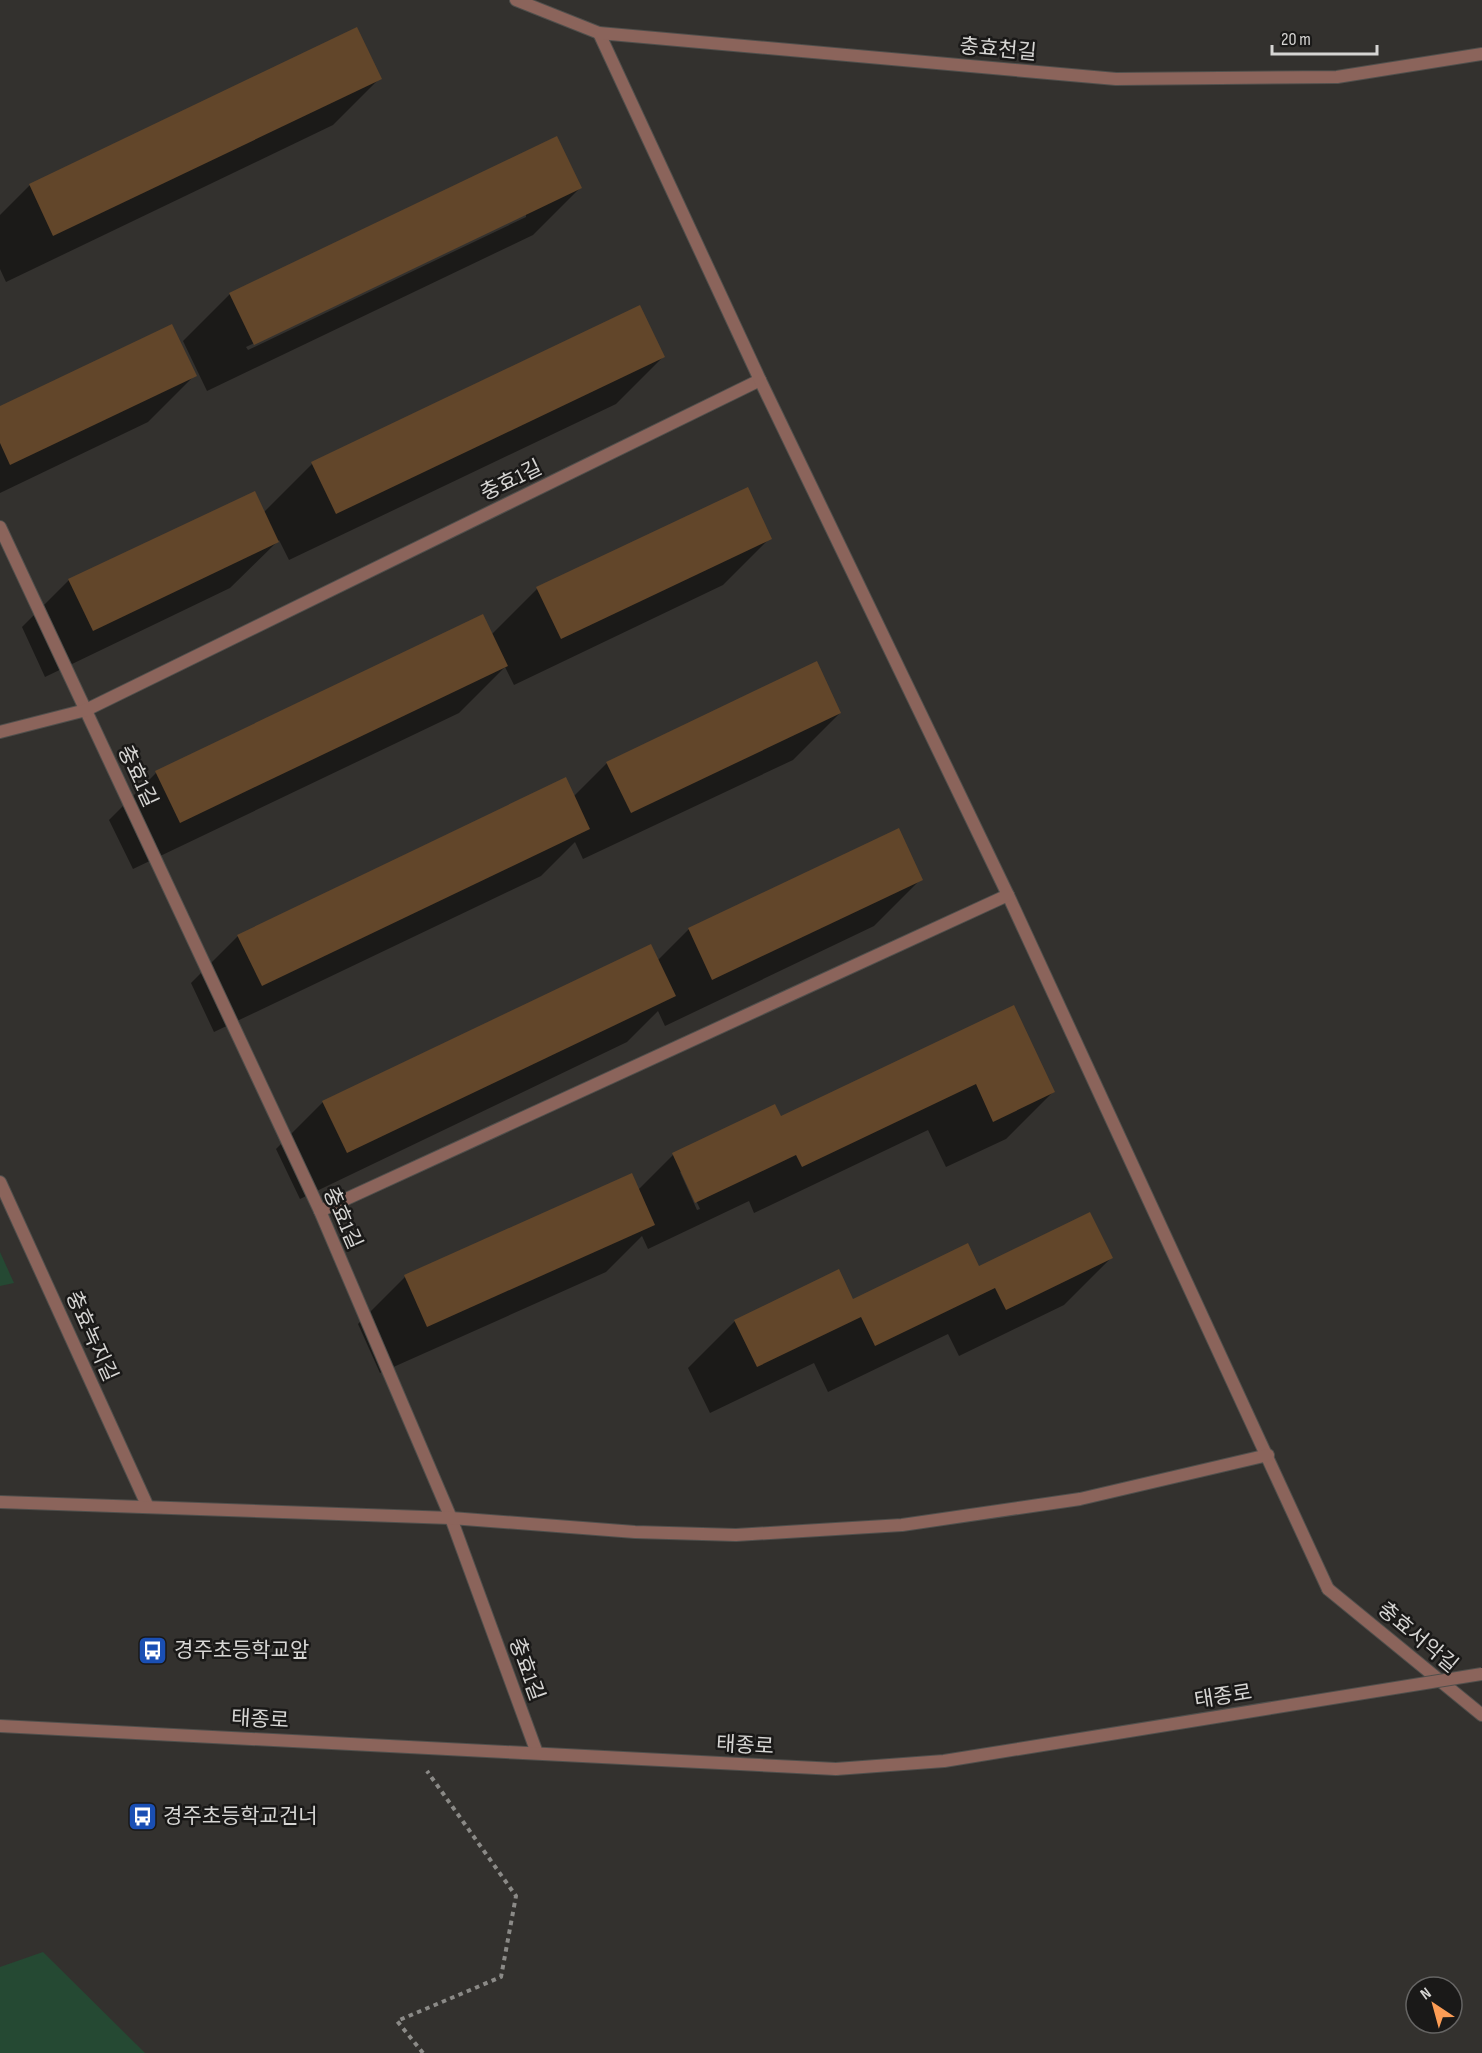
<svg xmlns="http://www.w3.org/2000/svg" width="1482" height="2053" viewBox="0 0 1482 2053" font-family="'Sofia Sans Condensed','Noto Sans KR',sans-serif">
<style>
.green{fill:#254933}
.shadow{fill:#0007;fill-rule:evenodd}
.building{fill:#62462a}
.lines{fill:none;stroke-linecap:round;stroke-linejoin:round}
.minor-casing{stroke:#504f4c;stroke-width:14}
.tertiary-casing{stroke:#504f4c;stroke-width:14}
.path{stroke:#8b8a87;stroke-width:4;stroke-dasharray:4.5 4.5;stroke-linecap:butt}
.minor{stroke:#8b645b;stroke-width:12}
.tertiary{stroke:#8b645b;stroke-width:12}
.tertiary-bridge-casing{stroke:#504f4c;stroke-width:14;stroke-linecap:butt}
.tertiary-bridge{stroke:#8b645b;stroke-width:12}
.labels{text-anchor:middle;stroke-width:5;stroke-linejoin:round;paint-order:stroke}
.street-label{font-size:21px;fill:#d6d5d3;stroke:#1a1918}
.poi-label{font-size:21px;fill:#d6d5d3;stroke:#1a1918;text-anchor:start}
</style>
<rect width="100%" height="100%" fill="#33312e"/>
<g class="green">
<polygon points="0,1252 14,1283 0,1286"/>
<polygon points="43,1952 145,2053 0,2053 0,1967"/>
</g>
<g class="shadow">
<polygon points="380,78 333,125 6,282 0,269 0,215 30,185"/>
<path d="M557 138 580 188 533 235 207 391 183 341 230 294ZM526 213V217L248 350 246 347Z"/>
<polygon points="663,357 616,404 289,560 279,540 230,588 45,677 22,627 69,580 264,512 312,464"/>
<polygon points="195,375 148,422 0,493 0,408"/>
<polygon points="770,538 723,585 514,685 505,667 459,713 133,869 109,820 156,773 492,634 537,589"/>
<polygon points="840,713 793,760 583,859 575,842 541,876 214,1032 191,983 238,936 573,797 607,763"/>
<polygon points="898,830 921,879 874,926 665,1026 658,1011 627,1042 300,1199 276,1149 323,1102 657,961 689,929"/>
<path d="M1013 1007 1053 1092 1006 1139 946 1167 928 1130 754 1213 749 1201 648 1249 642 1236 606 1272 380 1373 358 1324 405 1277 638 1190 673 1155 780 1118ZM680 1172H683L700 1209 697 1210Z"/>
<polygon points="1111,1258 1064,1305 959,1356 948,1334 828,1392 814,1363 710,1413 688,1368 735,1321 852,1301 978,1268"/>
</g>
<g class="building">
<polygon points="357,27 382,79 53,236 29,184"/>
<polygon points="557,136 582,188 254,345 229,293"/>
<polygon points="640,305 665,357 336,514 311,462"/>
<polygon points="172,324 197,376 10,465 0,443 0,406"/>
<polygon points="748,487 772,539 561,639 536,587"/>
<polygon points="255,491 279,542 93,631 68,579"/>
<polygon points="483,614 508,666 180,823 155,771"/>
<polygon points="817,661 841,713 631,813 606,762"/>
<polygon points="566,777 590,829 262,986 237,935"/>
<polygon points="899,828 923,880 712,980 688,928"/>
<polygon points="651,944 676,996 347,1153 322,1101"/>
<polygon points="1014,1005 1055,1092 993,1122 976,1084 802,1167 796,1155 695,1203 672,1153 775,1104 781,1116"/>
<polygon points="632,1173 655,1225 427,1327 404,1275"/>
<polygon points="1090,1212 1113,1258 1006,1310 995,1288 875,1346 861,1317 757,1367 734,1320 839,1269 853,1299 968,1243 979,1266"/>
</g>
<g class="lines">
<defs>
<g id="minor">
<polyline points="0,527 320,1211 451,1518 537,1753"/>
<polyline points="0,732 86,710 760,380"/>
<polyline points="1008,895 1328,1589"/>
<polyline points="0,1182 148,1507"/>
<polyline points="320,1211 1008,895 760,380 599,33"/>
<polyline points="0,1502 451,1518 635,1532 736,1535 902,1525 1080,1499 1268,1455"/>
</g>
<g id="tertiary">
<polyline points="516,0 599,33 1116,79 1337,77 1482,54"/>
<polyline points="1328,1589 1482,1715"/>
<polyline points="0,1726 836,1769"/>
</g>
</defs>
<use href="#minor" class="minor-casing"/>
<use href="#tertiary" class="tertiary-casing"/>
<polyline class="path" points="423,2053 397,2021 501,1977 516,1896 427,1771"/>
<use href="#minor" class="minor"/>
<use href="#tertiary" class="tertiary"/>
<defs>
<polyline id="tertiary-bridge" points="836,1769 944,1761 1482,1674"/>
</defs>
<use href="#tertiary-bridge" class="tertiary-bridge-casing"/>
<use href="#tertiary-bridge" class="tertiary-bridge"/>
</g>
<defs>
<symbol id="bus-square" viewBox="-11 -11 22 22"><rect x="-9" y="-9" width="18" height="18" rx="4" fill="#1a4fb4" stroke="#1a1918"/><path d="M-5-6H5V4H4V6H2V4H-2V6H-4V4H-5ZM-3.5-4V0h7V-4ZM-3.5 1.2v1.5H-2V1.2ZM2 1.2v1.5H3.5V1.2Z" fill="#fff"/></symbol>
</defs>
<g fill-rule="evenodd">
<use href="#bus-square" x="136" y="1634" width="33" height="33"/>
<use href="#bus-square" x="126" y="1800" width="33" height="33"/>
</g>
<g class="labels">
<g class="street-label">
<text transform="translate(998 49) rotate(5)" y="7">충효천길</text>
<text transform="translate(511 480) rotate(-26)" y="7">충효1길</text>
<text transform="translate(138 776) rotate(65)" y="7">충효1길</text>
<text transform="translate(343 1218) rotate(66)" y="7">충효1길</text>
<text transform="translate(92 1336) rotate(66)" y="7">충효녹지길</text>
<text transform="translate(1418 1637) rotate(40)" y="7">충효서악길</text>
<text transform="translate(527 1669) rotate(70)" y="7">충효1길</text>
<text transform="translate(1223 1696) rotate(-9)" y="7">태종로</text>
<text transform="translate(260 1719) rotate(3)" y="7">태종로</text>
<text transform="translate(745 1745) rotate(3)" y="7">태종로</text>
</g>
<g class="poi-label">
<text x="174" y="1657">경주초등학교앞</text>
<text x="163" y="1823">경주초등학교건너</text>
</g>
</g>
<g transform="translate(1434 2005) rotate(324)"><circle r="28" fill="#1a1918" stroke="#656463" stroke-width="1.5"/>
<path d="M0-4.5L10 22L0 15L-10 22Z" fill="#fd9d55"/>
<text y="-9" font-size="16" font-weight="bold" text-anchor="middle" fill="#d6d5d3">N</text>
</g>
<path d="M1272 45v9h105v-9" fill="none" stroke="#d6d5d3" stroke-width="3"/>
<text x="1281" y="45" font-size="18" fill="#d6d5d3" stroke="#1a1918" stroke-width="4.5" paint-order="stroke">20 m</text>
</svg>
